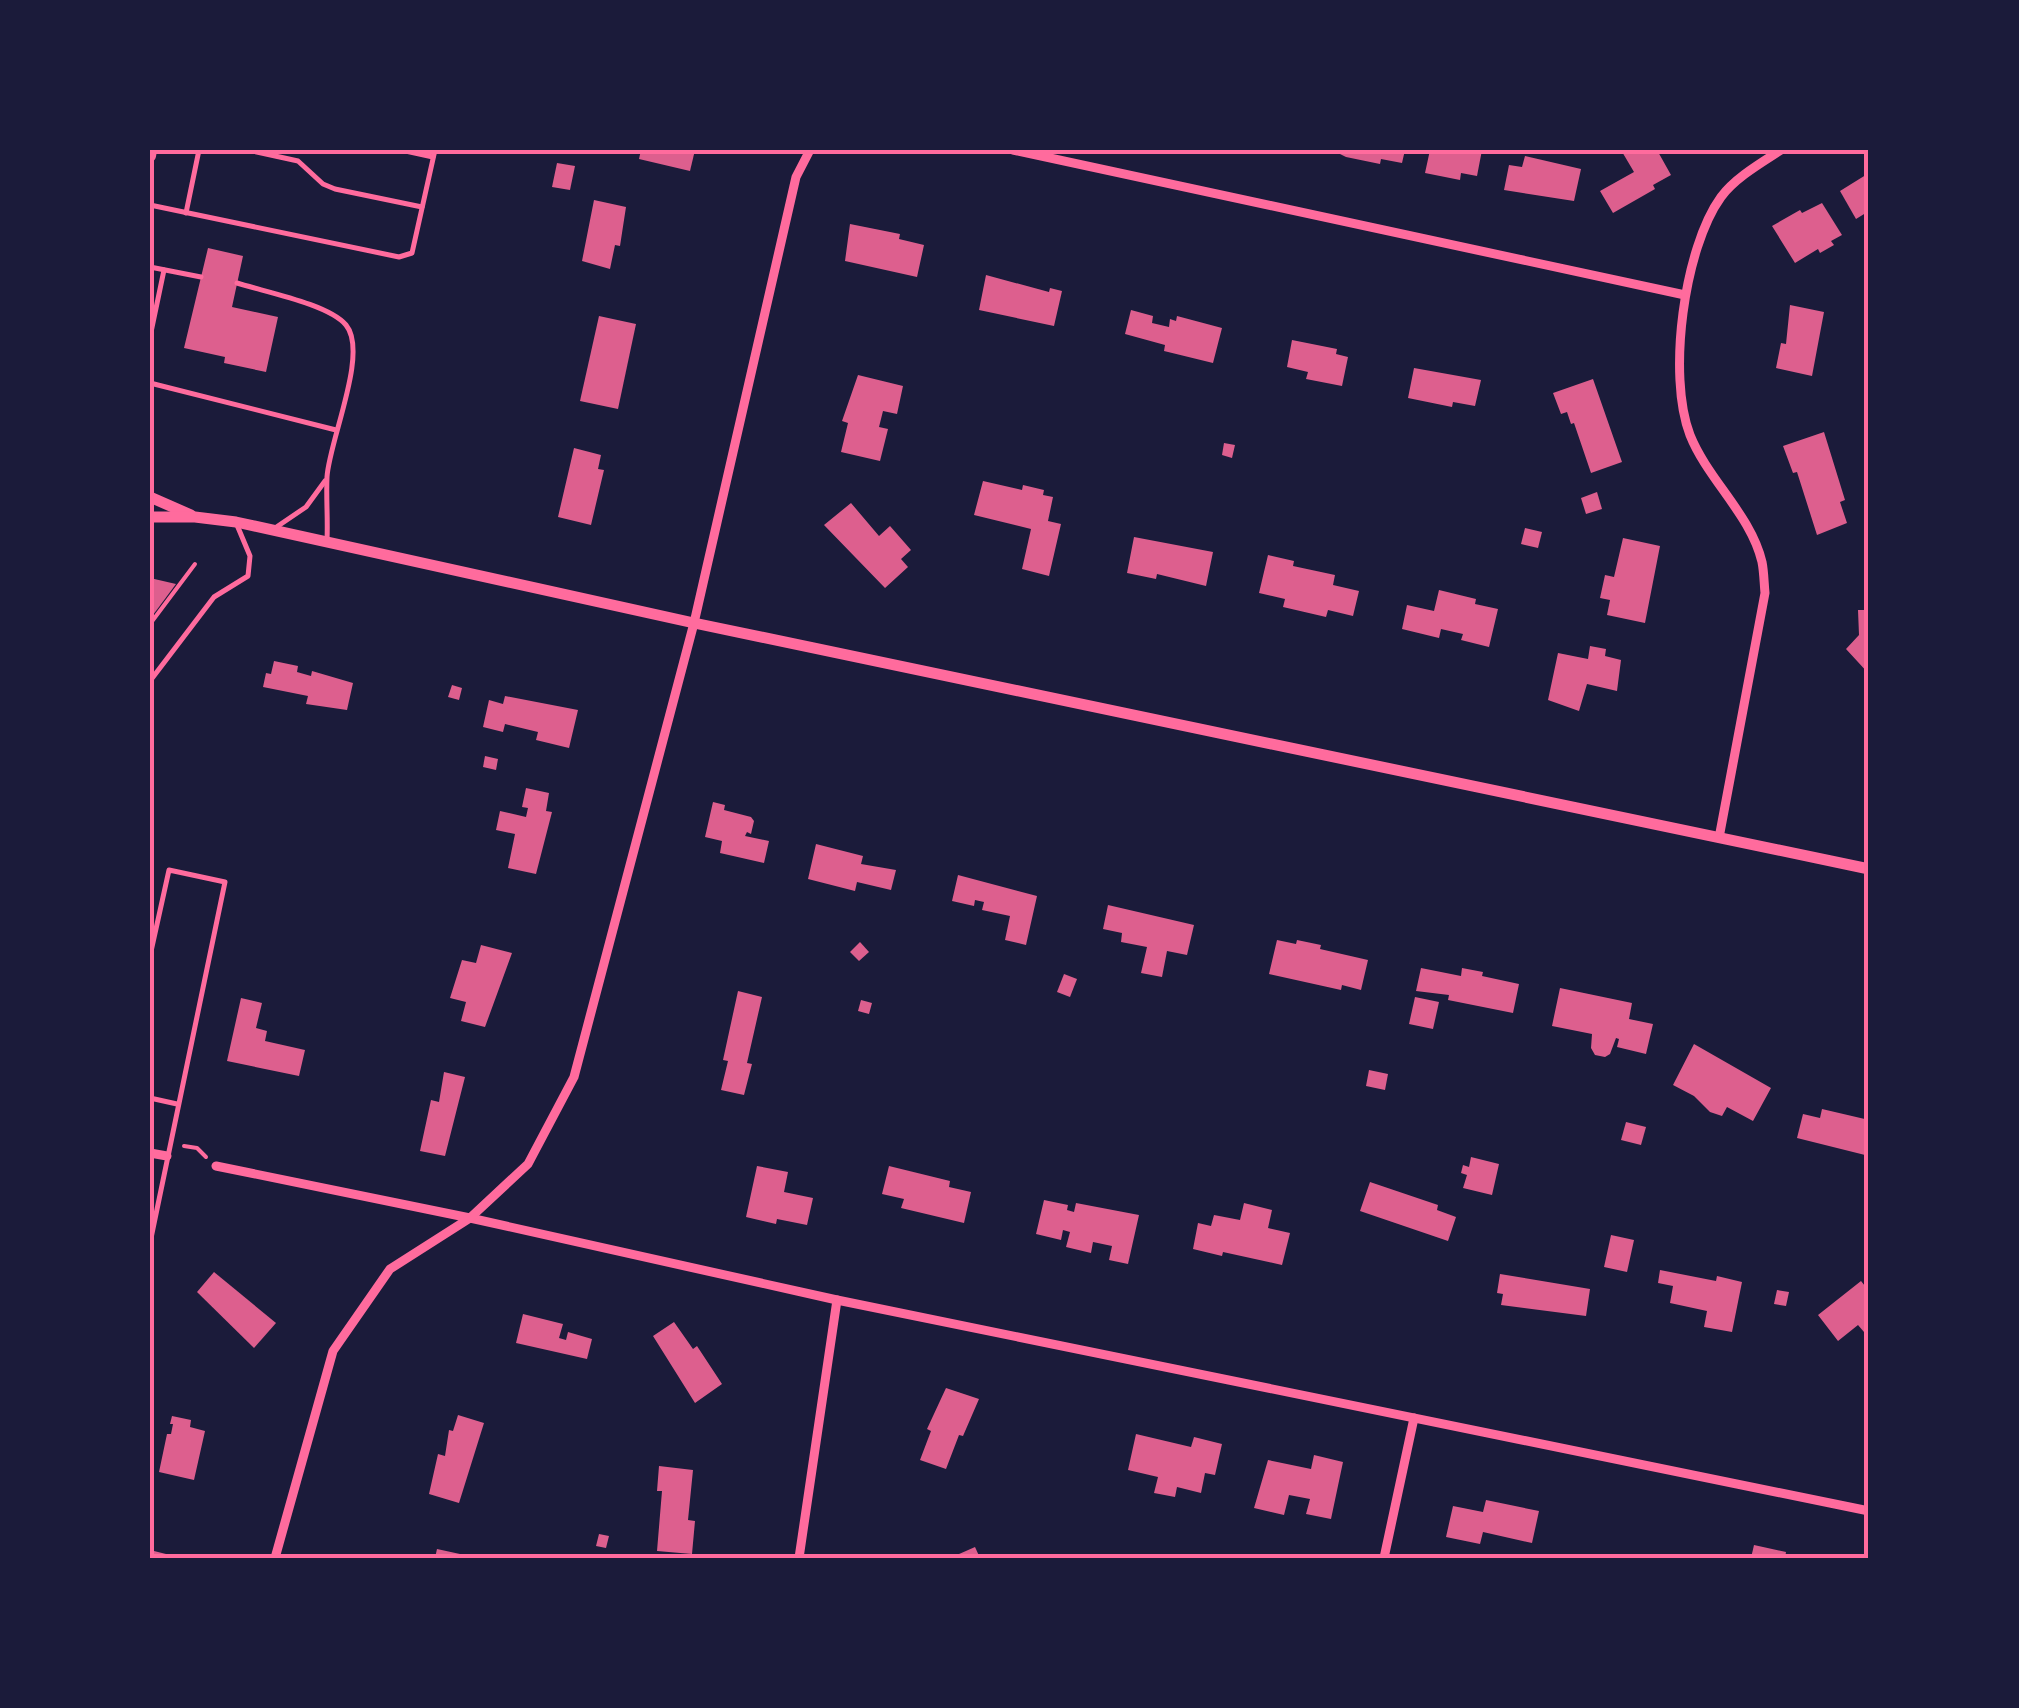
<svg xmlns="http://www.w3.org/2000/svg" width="2019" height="1708" viewBox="0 0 2019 1708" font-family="Barlow,sans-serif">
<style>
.building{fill:#dd5f8e}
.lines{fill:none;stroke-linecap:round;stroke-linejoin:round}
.path{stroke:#ff6b9d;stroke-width:4}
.service{stroke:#ff6b9d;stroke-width:5}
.minor{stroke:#ff6b9d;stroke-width:9}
.tertiary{stroke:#ff6b9d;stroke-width:11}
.secondary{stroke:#ff6b9d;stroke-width:12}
.neatline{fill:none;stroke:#ff6b9d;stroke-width:4}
</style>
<rect width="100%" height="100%" fill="#1b1b3a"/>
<g class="building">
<polygon points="641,150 695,150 690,171 639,159"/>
<polygon points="1332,150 1405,150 1402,163 1381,159 1380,164 1346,157"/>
<polygon points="1430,150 1482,150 1477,176 1461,173 1460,180 1425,173"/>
<polygon points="1621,150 1657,150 1671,175 1653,185 1655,189 1613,213 1600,191 1634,172"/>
<polygon points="1525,156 1581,169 1574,201 1504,190 1509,165 1522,167"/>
<polygon points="557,163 575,166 570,190 552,187"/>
<polygon points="1869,173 1869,211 1856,219 1840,191"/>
<polygon points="594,200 626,207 620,246 615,245 610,269 582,261"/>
<polygon points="1822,203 1842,235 1831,241 1834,245 1820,253 1818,249 1795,263 1772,226 1800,210 1802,213"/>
<polygon points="850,224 900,234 899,239 924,245 917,277 845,261"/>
<polygon points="208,248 243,256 232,307 278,317 266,372 224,363 225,357 184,348"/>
<polygon points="986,275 1049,292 1050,288 1062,291 1054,326 979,310"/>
<polygon points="1790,305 1824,312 1812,376 1776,368 1781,343 1786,344"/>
<polygon points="1131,310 1153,316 1152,323 1169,327 1170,319 1176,321 1177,316 1222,328 1213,363 1164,351 1165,345 1125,334"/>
<polygon points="599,316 636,324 618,409 580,401"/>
<polygon points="1292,340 1337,349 1336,354 1348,357 1342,386 1306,379 1308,372 1287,367"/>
<polygon points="1414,368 1481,380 1475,406 1453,402 1452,407 1408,398"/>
<polygon points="858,375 903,386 897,414 883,411 879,427 888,429 880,461 841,452 848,423 842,421"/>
<polygon points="1593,379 1622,462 1591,473 1574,423 1571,424 1567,412 1561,414 1553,393"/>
<polygon points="1824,432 1845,500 1840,502 1847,523 1817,535 1797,472 1793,473 1783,446"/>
<polygon points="1224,443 1235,445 1232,458 1222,455"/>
<polygon points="574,448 601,455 598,469 604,470 591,525 558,517"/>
<polygon points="983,481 1022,490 1023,485 1044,490 1043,495 1053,497 1048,521 1061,524 1049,576 1022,569 1031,529 974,515"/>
<polygon points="1597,492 1602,509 1586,514 1581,498"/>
<polygon points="851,503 879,536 890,526 911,550 901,559 908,567 885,588 824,525"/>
<polygon points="1525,528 1542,532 1538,548 1521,544"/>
<polygon points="1134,537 1213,552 1206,586 1157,574 1156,579 1127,573"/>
<polygon points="1623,538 1660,546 1645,623 1607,615 1610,600 1600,598 1605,575 1614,577"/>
<polygon points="1268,555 1294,561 1293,566 1335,575 1333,585 1359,591 1353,616 1328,610 1326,617 1283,607 1285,599 1259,593"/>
<polygon points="150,578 176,584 150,619"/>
<polygon points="1439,590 1476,599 1475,604 1498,609 1489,647 1461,640 1463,634 1441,629 1439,638 1402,629 1407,605 1434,611"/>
<polygon points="1858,610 1869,610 1869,674 1846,649 1859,635"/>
<polygon points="1590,646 1606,649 1605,656 1621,660 1617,691 1587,684 1579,711 1548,700 1558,653 1588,659"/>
<polygon points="274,661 298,666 297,672 311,676 312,671 353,683 347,710 306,704 308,696 263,687 266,673 271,674"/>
<polygon points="452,685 462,688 459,700 448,697"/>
<polygon points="505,696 578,710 569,748 536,740 538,732 505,724 503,732 483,727 489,700 503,704"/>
<polygon points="485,756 498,759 496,770 483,767"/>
<polygon points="526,788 549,793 546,811 552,812 536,874 508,868 515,834 496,830 500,811 526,817 528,808 522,807"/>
<polygon points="713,802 725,805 724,810 751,817 754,821 751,834 747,832 745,836 769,841 764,863 720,853 722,841 705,837"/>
<polygon points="816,844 863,856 861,864 896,870 891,890 857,882 855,891 808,879"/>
<polygon points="958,875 1037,896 1026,945 1005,940 1010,916 982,910 984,902 975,900 974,906 952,901"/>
<polygon points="1108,905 1194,925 1187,955 1167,951 1162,977 1141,973 1147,947 1121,942 1122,933 1103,929"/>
<polygon points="1277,940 1296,944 1297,940 1321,945 1320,949 1368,960 1361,990 1342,985 1341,990 1269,974"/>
<polygon points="860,942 869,952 859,961 850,952"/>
<polygon points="481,945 512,953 485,1027 461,1021 466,1002 450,998 462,960 476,963"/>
<polygon points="1421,968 1461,976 1462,968 1483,972 1482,976 1519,984 1513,1013 1448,1000 1449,995 1416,991"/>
<polygon points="1064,974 1077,979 1070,997 1057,992"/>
<polygon points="1560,988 1632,1003 1629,1019 1653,1024 1646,1054 1617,1047 1619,1039 1616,1038 1610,1054 1605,1057 1595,1055 1591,1048 1592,1034 1552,1026"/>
<polygon points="738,991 762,997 747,1063 752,1064 744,1095 721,1090 728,1061 723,1060"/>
<polygon points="1415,997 1439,1002 1433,1029 1409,1024"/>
<polygon points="241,998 262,1003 256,1028 267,1031 265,1041 305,1050 299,1076 227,1061"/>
<polygon points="861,1000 872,1003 869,1014 858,1011"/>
<polygon points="1694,1044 1771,1088 1753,1121 1727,1107 1722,1116 1710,1112 1694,1096 1673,1085"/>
<polygon points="1369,1070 1388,1074 1385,1090 1366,1086"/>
<polygon points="444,1072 465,1077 445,1156 420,1151 431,1100 439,1102"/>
<polygon points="1822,1109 1869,1120 1869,1156 1797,1138 1803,1114 1820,1118"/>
<polygon points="1626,1122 1646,1127 1641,1145 1621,1140"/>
<polygon points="1471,1157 1499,1164 1492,1195 1463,1188 1467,1175 1461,1173 1463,1165 1469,1167"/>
<polygon points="757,1166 788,1172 784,1192 813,1198 807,1225 777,1219 776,1224 746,1217"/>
<polygon points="889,1166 950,1181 949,1187 971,1192 964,1223 901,1208 904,1199 882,1194"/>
<polygon points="1370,1182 1438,1205 1437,1210 1456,1217 1448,1241 1360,1211"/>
<polygon points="1044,1200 1068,1205 1067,1210 1074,1212 1076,1203 1139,1215 1128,1264 1109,1260 1112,1246 1093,1242 1091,1253 1066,1247 1070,1232 1063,1230 1061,1240 1036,1234"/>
<polygon points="1244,1203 1272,1210 1268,1228 1290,1233 1282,1265 1223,1252 1222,1256 1193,1249 1198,1223 1211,1226 1214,1215 1240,1220"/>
<polygon points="1611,1235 1634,1240 1627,1272 1604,1267"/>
<polygon points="1660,1270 1716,1281 1717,1276 1742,1282 1732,1332 1704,1327 1707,1311 1670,1303 1673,1286 1658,1283"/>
<polygon points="214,1272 276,1323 254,1348 197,1292"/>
<polygon points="1500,1274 1590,1289 1586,1316 1501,1305 1503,1294 1497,1293"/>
<polygon points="1861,1281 1869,1291 1869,1332 1867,1329 1864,1332 1858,1325 1838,1341 1818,1315"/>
<polygon points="1777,1290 1789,1292 1786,1306 1774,1304"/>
<polygon points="523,1314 563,1324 559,1338 566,1340 568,1332 592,1339 587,1359 516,1343"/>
<polygon points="674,1322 693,1349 697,1346 722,1384 695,1403 653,1336"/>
<polygon points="946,1388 979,1399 963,1436 959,1435 946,1469 920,1460 931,1431 927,1429"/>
<polygon points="458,1415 484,1423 459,1503 429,1494 438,1454 445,1456 449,1430 453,1431"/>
<polygon points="172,1416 191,1420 190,1427 205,1431 194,1480 159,1472 167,1434 171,1434 173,1424 170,1424"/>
<polygon points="1136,1434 1191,1447 1194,1437 1222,1444 1215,1475 1205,1473 1201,1493 1177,1487 1175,1497 1154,1493 1158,1477 1128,1470"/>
<polygon points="1314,1455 1343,1462 1331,1519 1306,1514 1310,1499 1289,1495 1284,1515 1254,1508 1268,1460 1311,1469"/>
<polygon points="659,1466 693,1470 688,1520 695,1521 692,1554 657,1551 662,1491 657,1491"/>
<polygon points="1486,1500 1539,1511 1532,1543 1483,1532 1480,1544 1446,1537 1453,1506 1483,1512"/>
<polygon points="599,1534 609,1536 606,1548 596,1546"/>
<polygon points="1754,1545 1786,1552 1785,1558 1751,1558"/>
<polygon points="975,1547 980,1558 950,1558"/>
<polygon points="437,1549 460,1554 459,1558 435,1558"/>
<polygon points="150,1550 178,1557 178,1558 150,1558"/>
</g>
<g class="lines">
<g class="path">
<polyline points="150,624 195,564"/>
<polyline points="184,1146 197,1148 206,1157"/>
</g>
<g class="service">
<polyline points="248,150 298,161 323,184 335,189 422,207"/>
<polyline points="401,150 433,157"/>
<polyline points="150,205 399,257 412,253 435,150"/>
<polyline points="186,213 199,150"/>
<polyline points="150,267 201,277"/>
<path d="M237 283C265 292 328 304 346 325 369 353 329 441 327 477 326 498 328 519 327 540"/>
<polyline points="150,337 164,270"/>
<polyline points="150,383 336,430"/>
<polyline points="275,528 306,507 325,481"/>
<polyline points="150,681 214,597 248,576 250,556 237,525"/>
<polyline points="150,956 169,870 225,882 150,1243"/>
<polyline points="150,1098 177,1104"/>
</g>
<g class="minor">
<polyline points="1013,150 1685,295"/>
<path d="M1719 838 1765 593C1764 583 1764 572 1762 562 1751 515 1708 480 1690 435 1667 376 1684 248 1721 197 1735 178 1761 163 1781 150"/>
<polyline points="150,1153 167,1156"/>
<polyline points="216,1166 470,1218 837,1300 1869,1511"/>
<polyline points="275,1558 333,1351 390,1269 470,1218 528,1164 574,1077 694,623 796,177 810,150"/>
<polyline points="799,1558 837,1300"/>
<polyline points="1384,1558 1414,1418"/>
</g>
<g class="tertiary">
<polyline points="150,497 191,515"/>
<polyline points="150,517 195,517 236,522 694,623 1869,869"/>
</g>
<polyline class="secondary" points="150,156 151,150"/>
</g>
<rect width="2019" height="1708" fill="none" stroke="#1b1b3a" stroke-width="305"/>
<rect x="152" y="152" width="1714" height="1404" class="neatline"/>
</svg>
